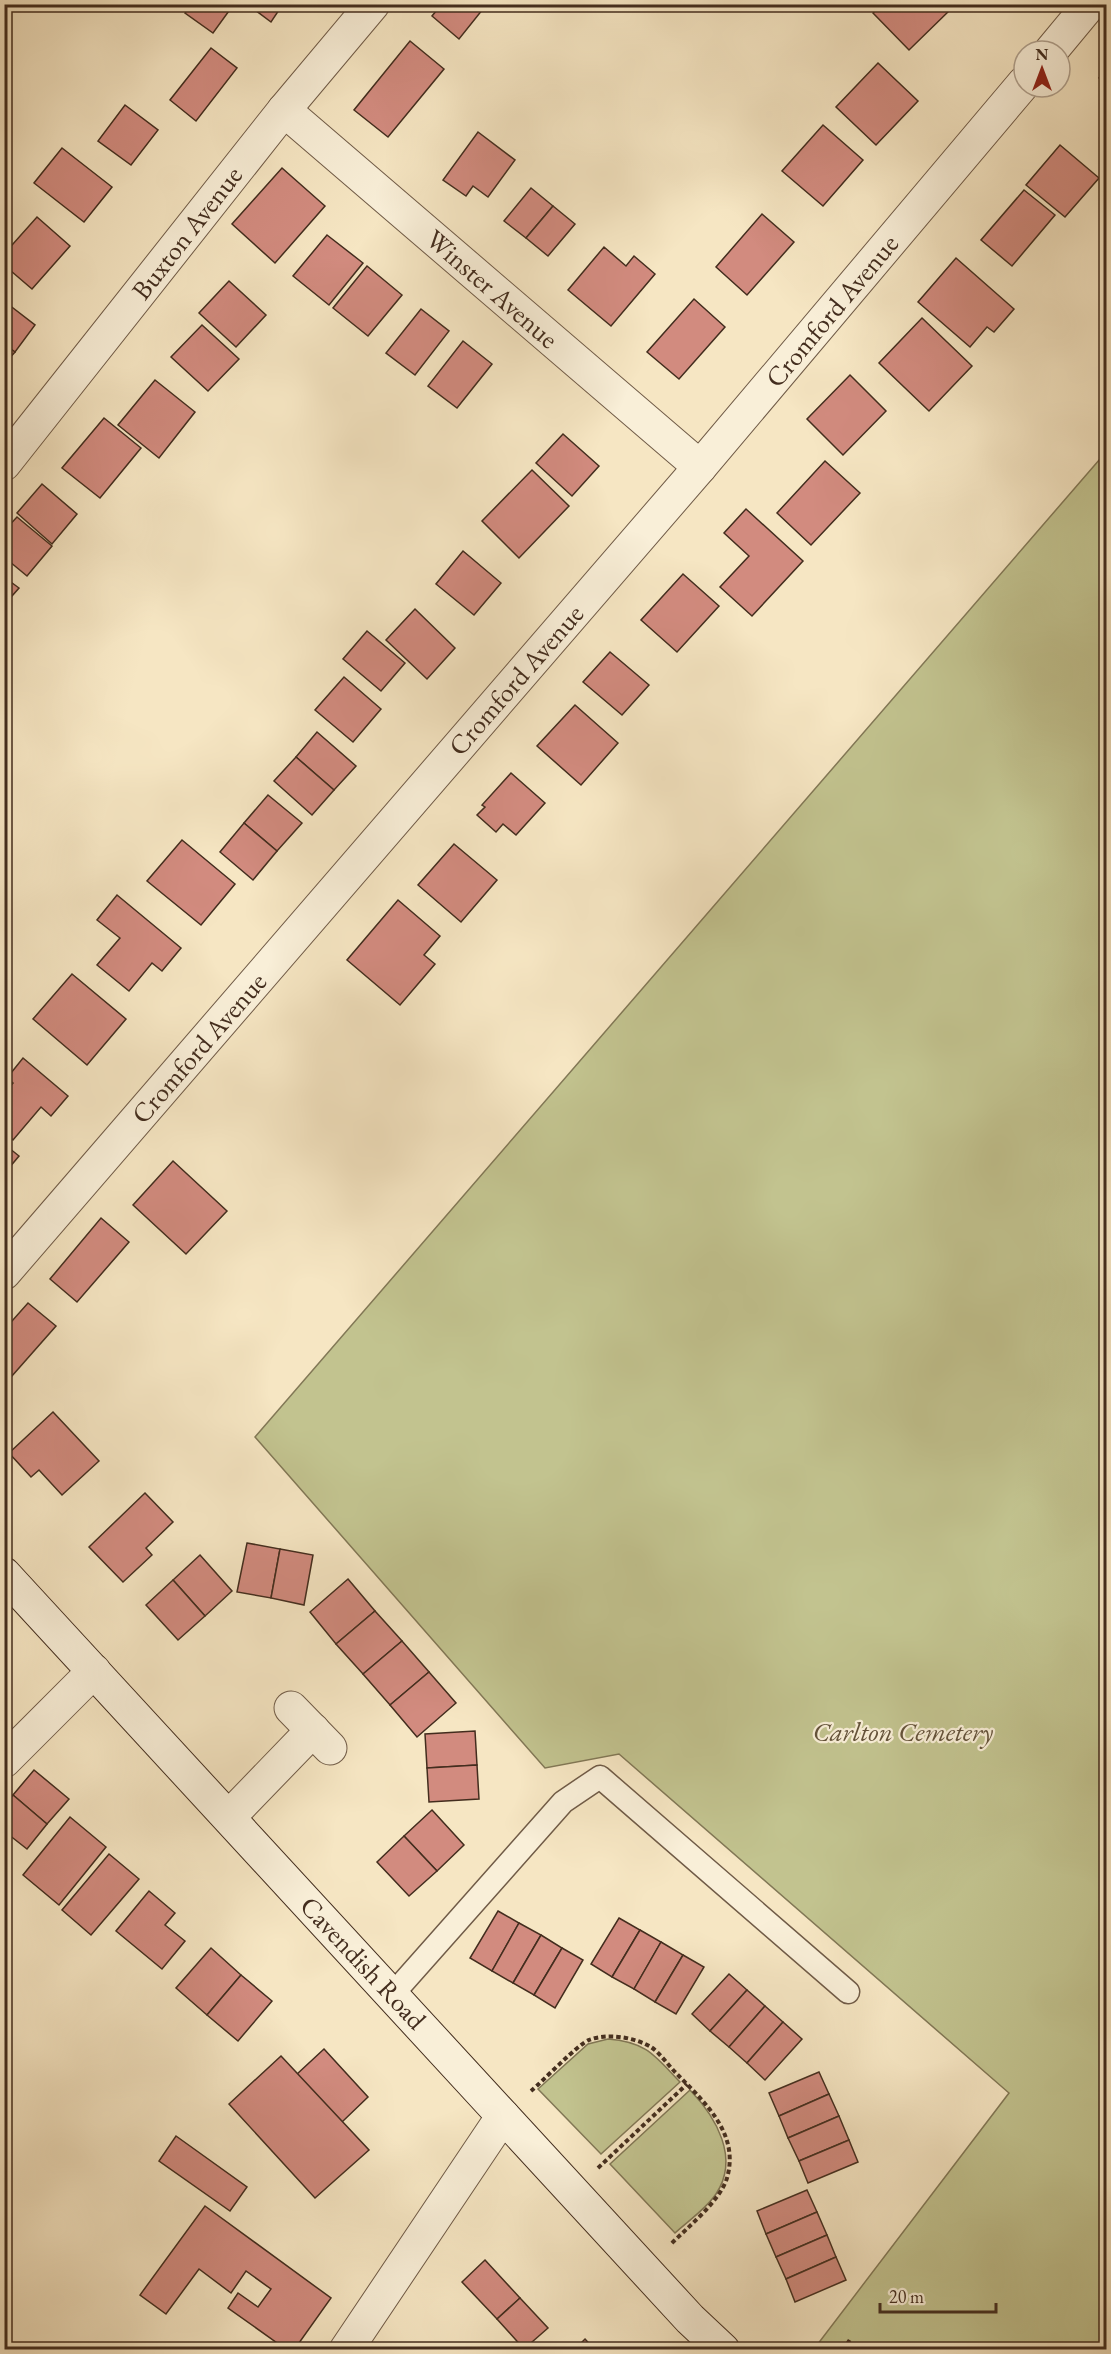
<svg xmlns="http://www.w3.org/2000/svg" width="1111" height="2354" viewBox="0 0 1111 2354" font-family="'EB Garamond',serif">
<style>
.green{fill:#c2c38f;stroke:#827856;stroke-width:1.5}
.building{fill:#d28b7f;stroke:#432d1e;stroke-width:1.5}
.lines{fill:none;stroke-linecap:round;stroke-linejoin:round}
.lane-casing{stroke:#705b47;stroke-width:25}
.street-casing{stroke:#705b47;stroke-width:35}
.secondary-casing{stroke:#432d1e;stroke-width:35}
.path{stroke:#432d1e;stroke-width:4;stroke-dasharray:4.5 3;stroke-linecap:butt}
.lane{stroke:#f9efd8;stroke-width:22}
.street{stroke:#f9efd8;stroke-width:33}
.secondary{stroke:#f9efd8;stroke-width:33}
.labels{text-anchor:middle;stroke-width:4.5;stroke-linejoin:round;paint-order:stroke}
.street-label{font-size:27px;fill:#432d1e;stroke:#f9efd8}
.park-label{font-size:27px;font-style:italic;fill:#63523a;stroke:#f9efd8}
</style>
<rect width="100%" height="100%" fill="#f6e6c3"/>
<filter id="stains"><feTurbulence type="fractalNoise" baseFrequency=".00333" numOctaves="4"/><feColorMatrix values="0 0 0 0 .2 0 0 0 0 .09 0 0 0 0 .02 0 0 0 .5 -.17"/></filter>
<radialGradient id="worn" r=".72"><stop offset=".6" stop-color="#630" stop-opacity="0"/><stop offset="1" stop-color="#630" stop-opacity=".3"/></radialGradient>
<g class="green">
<polygon points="1106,452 1106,2349 814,2349 1009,2093 619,1754 545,1768 255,1437"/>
<path d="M608 2039C647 2042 655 2056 680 2082L601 2154 538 2089 588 2044Z"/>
<path d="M690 2090C716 2117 740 2158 716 2194 706 2209 688 2221 675 2233L610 2164Z"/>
</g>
<g class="building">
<polygon points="191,4 234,4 213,33 185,13"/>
<polygon points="247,4 283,4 271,22"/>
<polygon points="442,4 487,4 459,39 432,16"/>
<polygon points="882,4 945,4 950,10 909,50 873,13"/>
<polygon points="410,41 444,69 388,137 354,110"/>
<polygon points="211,48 237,68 196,121 170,100"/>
<polygon points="878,63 918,101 876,145 836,107"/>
<polygon points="1106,69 1106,84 1099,78"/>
<polygon points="125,105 158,130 131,165 98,141"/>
<polygon points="823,125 863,160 823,206 782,171"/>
<polygon points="478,132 515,160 488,197 473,186 466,196 443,180"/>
<polygon points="1060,145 1099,178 1065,217 1026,185"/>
<polygon points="62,148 112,187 84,222 34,183"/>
<polygon points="282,168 325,206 275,263 232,224"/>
<polygon points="531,188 553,206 526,238 504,221"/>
<polygon points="1024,190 1055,215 1012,266 981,240"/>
<polygon points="553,206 575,224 548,256 526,238"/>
<polygon points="762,214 794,242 747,295 716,267"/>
<polygon points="37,217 70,246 32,289 4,265 4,254"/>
<polygon points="327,235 363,263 329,305 293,276"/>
<polygon points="604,247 626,266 634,256 655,274 611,326 568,290"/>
<polygon points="956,258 1014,309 994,332 987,327 970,347 918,302"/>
<polygon points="367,266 402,295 368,336 333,308"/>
<polygon points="229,281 266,315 236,347 199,313"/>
<polygon points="694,299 725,327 679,379 647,352"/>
<polygon points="4,301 35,325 15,352 4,344"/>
<polygon points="421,309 449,331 415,375 386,353"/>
<polygon points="922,318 972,366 929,411 879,363"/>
<polygon points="202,325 239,359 208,391 171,357"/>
<polygon points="463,341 492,364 457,408 428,386"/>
<polygon points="4,344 15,352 4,364"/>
<polygon points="850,375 886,411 843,455 807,419"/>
<polygon points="155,380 195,412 159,458 118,425"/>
<polygon points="104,418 141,448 100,498 62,468"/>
<polygon points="563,434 599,466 572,496 536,463"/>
<polygon points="825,461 860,493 811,545 777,513"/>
<polygon points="532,470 569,506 519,558 482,521"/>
<polygon points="42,484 77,514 52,544 17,513"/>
<polygon points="746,509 803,561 752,616 720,587 749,556 724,533"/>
<polygon points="17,517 52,546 27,576 4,557 4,531"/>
<polygon points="463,551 501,583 474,615 436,584"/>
<polygon points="683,574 719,606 677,652 641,620"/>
<polygon points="4,577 19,588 4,605"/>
<polygon points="415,609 455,648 427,679 386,640"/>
<polygon points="367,631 405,663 381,691 343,659"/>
<polygon points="610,652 649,685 622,715 583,682"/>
<polygon points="344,677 381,709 353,742 315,710"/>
<polygon points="575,705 618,743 581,785 537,746"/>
<polygon points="317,732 356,766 334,790 296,757"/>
<polygon points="296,757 334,790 312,815 274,781"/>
<polygon points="511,773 545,803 516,835 503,824 496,832 477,815 485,807 482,805"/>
<polygon points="268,795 302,823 277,851 244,823"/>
<polygon points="244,823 277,851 253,880 220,852"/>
<polygon points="182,840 235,884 201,925 147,881"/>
<polygon points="454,844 497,880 461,922 418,885"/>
<polygon points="117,895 181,948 162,971 152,963 129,991 97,965 120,938 97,920"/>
<polygon points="398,900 440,936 424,955 435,964 400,1005 347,960"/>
<polygon points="72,974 126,1019 87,1065 33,1019"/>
<polygon points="23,1058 68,1096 51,1116 41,1107 13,1140 4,1132 4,1093 13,1083 7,1078"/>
<polygon points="4,1144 19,1156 4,1174"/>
<polygon points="173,1161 227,1211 186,1254 133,1205"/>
<polygon points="101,1218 129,1242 77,1302 50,1279"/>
<polygon points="28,1303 56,1326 4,1385 4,1330"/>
<polygon points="53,1412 99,1461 62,1495 39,1470 31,1477 9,1453"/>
<polygon points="145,1493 173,1522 146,1548 152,1555 123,1582 89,1547"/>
<polygon points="247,1543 280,1549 271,1598 237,1592"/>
<polygon points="280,1549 313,1555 304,1605 271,1598"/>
<polygon points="200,1555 232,1591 205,1616 173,1580"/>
<polygon points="348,1579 375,1611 336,1644 310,1612"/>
<polygon points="173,1580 205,1616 178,1640 146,1605"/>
<polygon points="375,1611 402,1641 363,1674 336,1644"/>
<polygon points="402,1641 429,1672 390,1705 363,1674"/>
<polygon points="429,1672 456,1703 417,1737 390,1705"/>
<polygon points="475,1731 477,1765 427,1768 425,1734"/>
<polygon points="477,1765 479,1799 429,1802 427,1768"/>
<polygon points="34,1770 69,1799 47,1824 13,1795"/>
<polygon points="13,1795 47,1824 27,1849 4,1831 4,1806"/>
<polygon points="432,1810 464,1845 437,1871 404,1836"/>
<polygon points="70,1817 106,1847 59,1905 23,1875"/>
<polygon points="404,1836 437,1871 409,1896 377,1862"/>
<polygon points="109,1854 139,1879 91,1935 62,1910"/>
<polygon points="149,1891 175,1913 165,1925 185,1941 162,1969 116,1931"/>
<polygon points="498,1911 519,1923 492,1971 470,1958"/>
<polygon points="619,1918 640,1930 612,1977 591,1964"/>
<polygon points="519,1923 541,1935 513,1983 492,1971"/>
<polygon points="640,1930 661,1942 634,1989 612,1977"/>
<polygon points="541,1935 562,1948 534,1995 513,1983"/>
<polygon points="661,1942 683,1955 655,2002 634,1989"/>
<polygon points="211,1948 241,1975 207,2015 176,1988"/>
<polygon points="562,1948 583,1960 555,2008 534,1995"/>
<polygon points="683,1955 704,1967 676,2014 655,2002"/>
<polygon points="729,1974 747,1990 710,2031 692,2014"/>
<polygon points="241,1975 272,2001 238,2041 207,2015"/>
<polygon points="747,1990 765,2006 729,2047 710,2031"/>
<polygon points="765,2006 783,2022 747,2063 729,2047"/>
<polygon points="783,2022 802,2039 765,2080 747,2063"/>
<polygon points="324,2049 368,2097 342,2122 296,2075"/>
<polygon points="281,2056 369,2150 315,2198 229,2104"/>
<polygon points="819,2072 829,2094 779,2116 769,2093"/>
<polygon points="829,2094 839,2116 788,2138 779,2116"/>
<polygon points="839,2116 849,2140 799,2161 788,2138"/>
<polygon points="176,2136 247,2187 230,2211 159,2161"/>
<polygon points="849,2140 858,2162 808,2183 799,2161"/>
<polygon points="807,2190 817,2212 766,2234 757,2211"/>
<polygon points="205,2206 331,2298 294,2350 287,2350 228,2308 238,2293 258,2307 271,2289 246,2271 231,2293 199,2269 166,2314 140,2295"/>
<polygon points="817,2212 827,2235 776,2257 766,2234"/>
<polygon points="827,2235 836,2257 786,2279 776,2257"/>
<polygon points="836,2257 846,2280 795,2302 786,2279"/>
<polygon points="485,2260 520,2298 497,2319 462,2282"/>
<polygon points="520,2298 548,2328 524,2349 497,2319"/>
<polygon points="585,2339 595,2350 574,2350"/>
</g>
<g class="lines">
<defs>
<polyline id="lane" points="392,1995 563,1802 600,1777 848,1992"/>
<g id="street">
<polyline points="1051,51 1090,4"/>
<polyline points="284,110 700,467"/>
<polyline points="4,464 284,110 373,4"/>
<polyline points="4,1273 700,467 1024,83"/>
<polyline points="291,1708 330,1748"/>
<polyline points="4,1761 94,1671"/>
<polyline points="229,1817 313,1730"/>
<polyline points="346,2350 503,2116"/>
</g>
<polyline id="secondary" points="4,1574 690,2319 723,2350"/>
</defs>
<use href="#lane" class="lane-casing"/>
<use href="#street" class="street-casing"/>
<use href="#secondary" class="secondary-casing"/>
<g class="path">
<path d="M531 2091C542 2082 578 2044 589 2040 607 2033 634 2037 651 2047 660 2053 668 2065 676 2073 704 2102 740 2133 727 2178 720 2201 688 2227 671 2244"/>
<polyline points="598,2168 687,2084"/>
<polyline points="843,2350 851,2338"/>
</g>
<use href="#lane" class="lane"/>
<use href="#street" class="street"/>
<use href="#secondary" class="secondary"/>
</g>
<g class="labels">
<g class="street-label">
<text transform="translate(187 233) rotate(-52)" y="9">Buxton Avenue</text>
<text transform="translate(492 289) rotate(41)" y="9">Winster Avenue</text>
<text transform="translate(832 311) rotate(-50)" y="9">Cromford Avenue</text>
<text transform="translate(516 680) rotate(-49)" y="9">Cromford Avenue</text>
<text transform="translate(199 1048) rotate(-49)" y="9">Cromford Avenue</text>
<text transform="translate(363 1963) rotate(47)" y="9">Cavendish Road</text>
</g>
<g class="park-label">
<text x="903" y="1741">Carlton Cemetery</text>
</g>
</g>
<rect width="1111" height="2354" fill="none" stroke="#f6e6c3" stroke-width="24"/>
<rect x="6" y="6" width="1099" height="2342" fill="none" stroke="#432d1e" stroke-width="3"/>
<rect x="12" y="12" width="1087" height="2330" fill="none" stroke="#432d1e" stroke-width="1.5"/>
<g transform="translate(1042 69)"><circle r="28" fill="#f9efd8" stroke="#b0a18e" stroke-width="1.5"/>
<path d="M0-4.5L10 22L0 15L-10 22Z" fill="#8f2418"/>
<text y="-9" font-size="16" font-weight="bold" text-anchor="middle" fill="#432d1e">N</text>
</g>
<path d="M880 2303v9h116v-9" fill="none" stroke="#432d1e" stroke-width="3"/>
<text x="889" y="2303" font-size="18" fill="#432d1e" stroke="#f9efd8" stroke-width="4.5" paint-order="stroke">20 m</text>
<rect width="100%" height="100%" filter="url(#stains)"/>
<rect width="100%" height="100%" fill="url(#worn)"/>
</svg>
